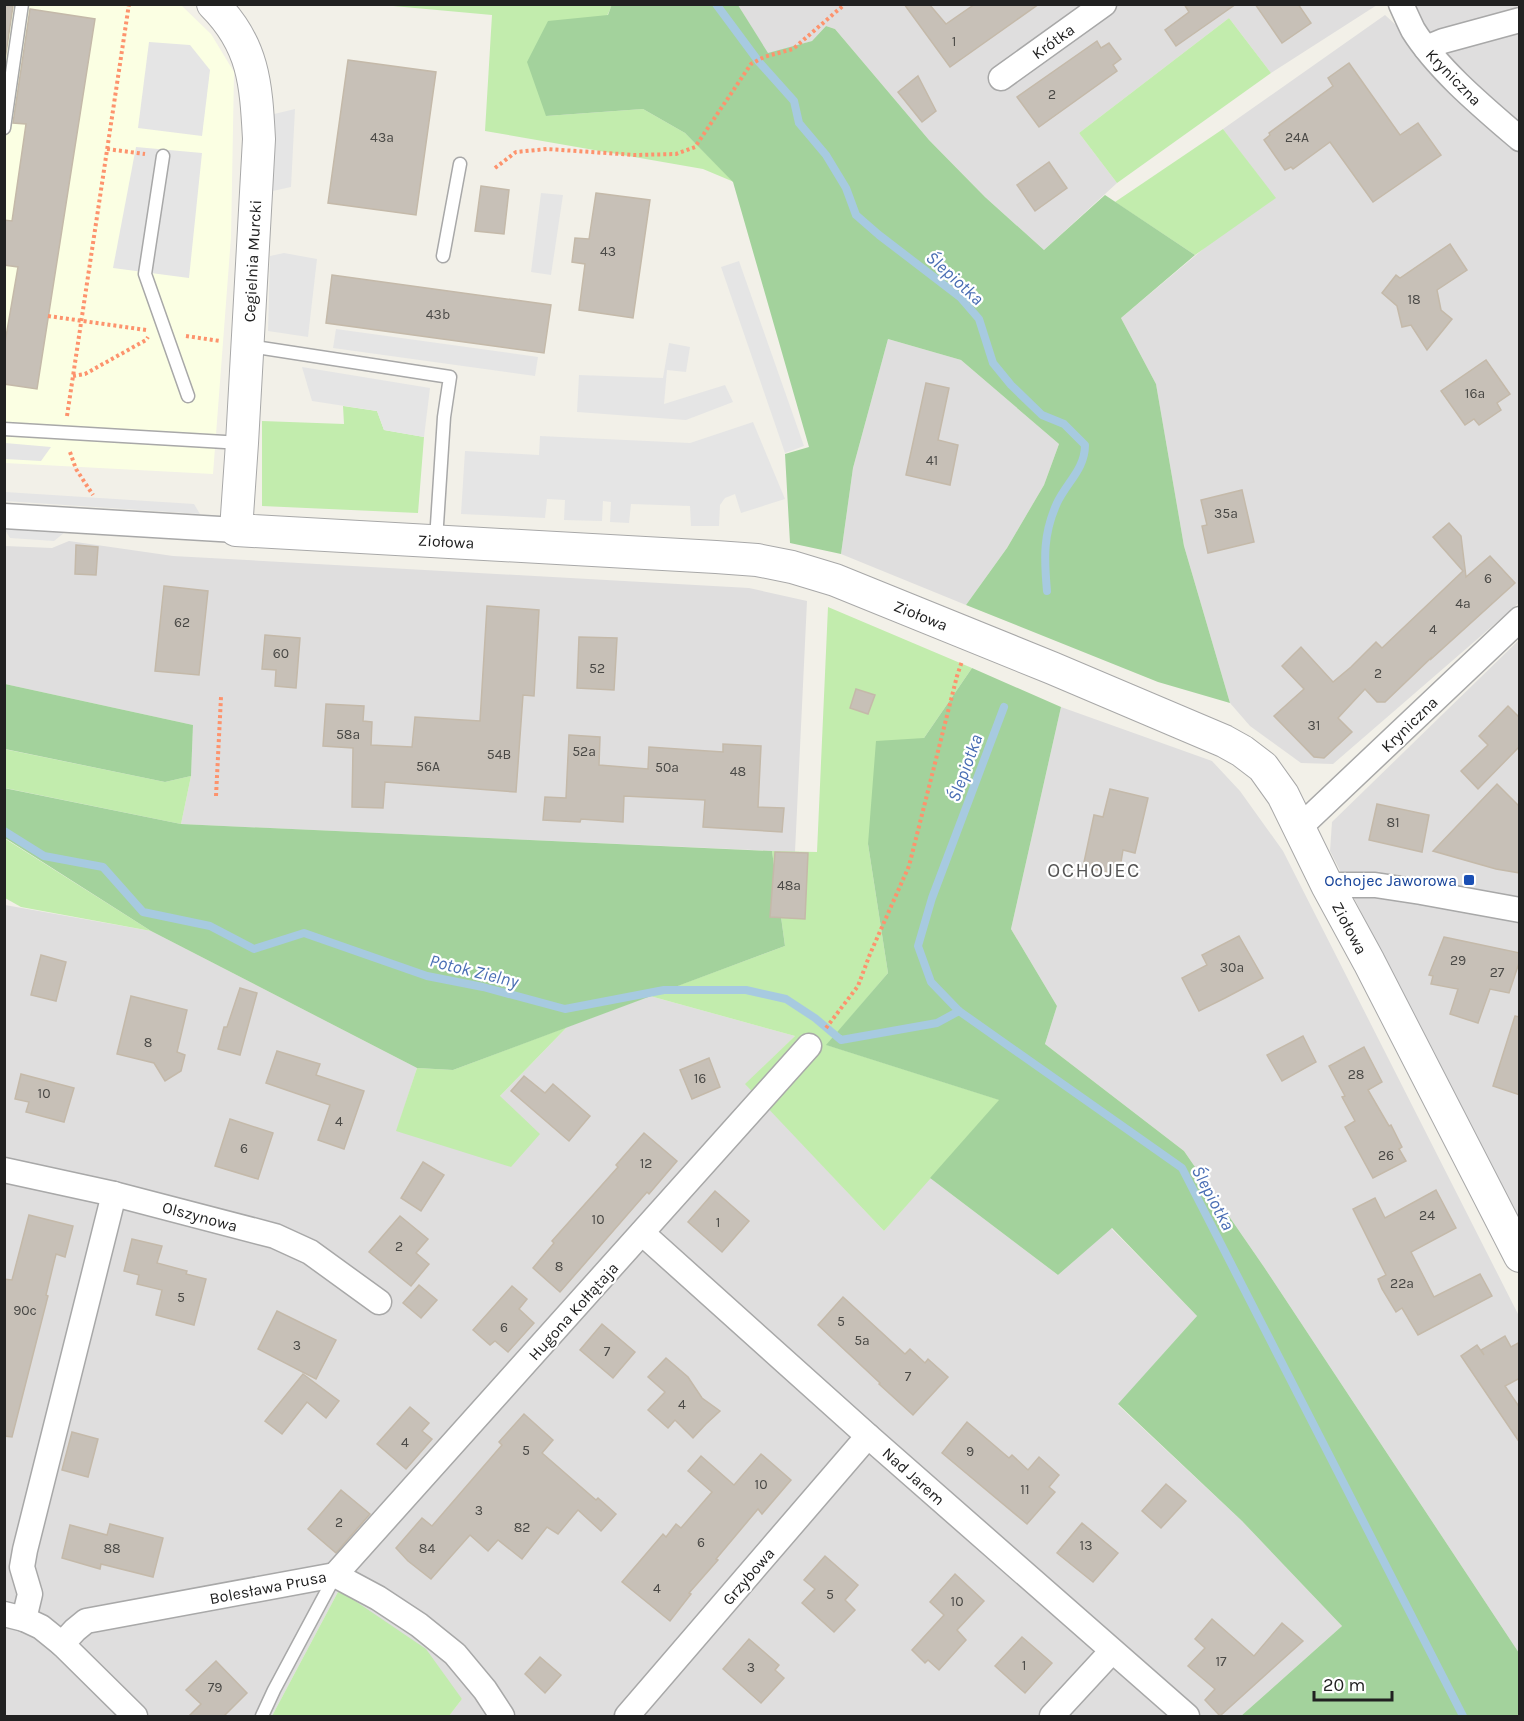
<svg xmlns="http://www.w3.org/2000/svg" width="1524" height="1721" viewBox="0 0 1524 1721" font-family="Karla,sans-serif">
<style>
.residential{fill:#dfdede}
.education{fill:#fbffe3}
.grass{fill:#c2ecad}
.forest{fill:#a3d29c}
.parking{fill:#e5e5e5}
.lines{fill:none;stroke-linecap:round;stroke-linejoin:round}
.stream{stroke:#a7cae0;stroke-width:8}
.building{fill:#c7c0b7;stroke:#c4b9a9;stroke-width:1.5}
.service-casing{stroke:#a8a8a8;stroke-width:15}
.minor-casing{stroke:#a8a8a8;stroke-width:27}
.tertiary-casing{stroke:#a8a8a8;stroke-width:34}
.path{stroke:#fd936d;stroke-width:4;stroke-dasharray:3 3;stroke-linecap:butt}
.service{stroke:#fff;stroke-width:12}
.minor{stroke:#fff;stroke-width:24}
.tertiary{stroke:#fff;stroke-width:32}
.transit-dot{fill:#1a4fb4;stroke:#fff;stroke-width:2}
.labels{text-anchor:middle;stroke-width:4.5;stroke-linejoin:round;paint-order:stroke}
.number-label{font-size:14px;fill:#4a4946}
.street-label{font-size:16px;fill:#212121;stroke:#fff}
.transit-label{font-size:16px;fill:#164399;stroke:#fff;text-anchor:end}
.water-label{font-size:18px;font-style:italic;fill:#4a6eb4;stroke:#fff}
.quarter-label{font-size:20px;letter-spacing:1.5px;fill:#545454;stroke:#fff}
</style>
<rect width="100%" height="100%" fill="#f2f0e8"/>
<g class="residential">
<polygon points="738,5 1377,5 1271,73 1229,18 1079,133 1117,183 1044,250 985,197 929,140 835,29 826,26 812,41 768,54"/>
<polygon points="1401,5 1519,5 1519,603 1333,764 1301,763 1250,726 1230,703 1184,546 1156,384 1121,318 1208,245 1275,198 1223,129 1385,15 1444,69"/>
<polygon points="888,339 961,360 1059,444 1044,485 1007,548 966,605 841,554 853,468"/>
<polygon points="69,541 173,556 749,588 807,601 795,852 181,824 191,776 193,725 5,684 5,546 52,548"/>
<polygon points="1519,640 1519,1222 1330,851 1332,822"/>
<polygon points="1061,707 1212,761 1240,791 1283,851 1519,1316 1519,1653 1264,1267 1184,1151 1045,1044 1057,1006 1011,929"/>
<polygon points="5,905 151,931 417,1068 397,1130 500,1096 567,1027 650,996 795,1036 746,1084 884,1231 930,1178 1058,1275 1111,1228 1197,1316 1118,1405 1242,1521 1342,1626 1241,1716 449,1716 462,1699 339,1590 272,1716 5,1716"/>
</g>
<polygon class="education" points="4,5 181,5 211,34 234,72 231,237 213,474 5,463"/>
<g class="grass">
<polygon points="382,5 612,5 608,14 546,116 643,109 685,133 734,182 703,169 485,131 492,15"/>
<polygon points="1229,18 1271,73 1117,183 1079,133"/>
<polygon points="1223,129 1276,198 1195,255 1115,202"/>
<polygon points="343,406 377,411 384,430 424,437 418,513 262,506 262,421 344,424"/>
<polygon points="828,607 972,668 924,738 868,844 888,973 827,1045 1000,1100 884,1231 745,1084 795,1036 650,996 785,946 772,851 817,852"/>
<polygon points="4,749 165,782 191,776 181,824 5,788"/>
<polygon points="4,838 151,931 21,907 5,898"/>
<polygon points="567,1027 500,1096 540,1134 511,1167 396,1131 417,1068 453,1070"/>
<polygon points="339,1590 426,1649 462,1699 449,1716 272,1716"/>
</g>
<g class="forest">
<polygon points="612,4 738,5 768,53 812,41 826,26 835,29 929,140 985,197 1044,250 1105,195 1195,255 1121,318 1156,384 1184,546 1230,703 1158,682 966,605 1007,548 1044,485 1059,444 961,360 888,339 853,468 841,554 790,543 785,454 809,447 733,182 685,133 643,109 546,116 527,62 548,21 608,15"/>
<polygon points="972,668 1061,707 1011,929 1057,1006 1045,1044 1184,1151 1264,1267 1519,1653 1519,1716 1241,1716 1342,1626 1242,1521 1118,1404 1197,1316 1112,1228 1058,1275 930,1178 999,1100 826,1045 888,973 868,844 876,741 924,738"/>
<polygon points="5,684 193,725 191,776 165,782 5,749"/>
<polygon points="4,788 181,824 772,851 785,946 453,1070 417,1068 151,931 5,838"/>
</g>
<g class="parking">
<polygon points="149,42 190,45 210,70 202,136 138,128"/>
<polygon points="295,109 291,187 268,192 270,115"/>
<polygon points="136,147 202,153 189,278 113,268"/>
<polygon points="541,193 563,195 551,275 531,272"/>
<polygon points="284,253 317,259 308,337 268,331 270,256"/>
<polygon points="739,261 804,446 785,453 721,267"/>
<polygon points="336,329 538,357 535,376 333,348"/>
<polygon points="669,343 690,347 686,372 667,370 664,404 725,385 733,402 686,420 577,412 579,375 663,378"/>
<polygon points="302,367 430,388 424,437 384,430 377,411 312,401"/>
<polygon points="753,422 785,499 741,513 735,494 725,498 720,505 719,526 691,526 690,506 631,504 629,523 610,522 611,502 603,501 602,521 564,520 565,500 547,499 545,518 461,514 465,451 539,455 540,436 690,443"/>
<polygon points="4,443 5,443 51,447 41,461 5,459"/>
<polygon points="5,492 194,504 200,514 5,501"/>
<polygon points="5,530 5,529 65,532 54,541 10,538"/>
</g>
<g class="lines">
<g class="stream">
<path d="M716 4 759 62 794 101 799 123 826 155 846 188 856 215 879 235 960 297 979 319 993 363 1011 385 1042 415 1064 424 1085 445C1085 469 1067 482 1057 503 1043 534 1044 558 1047 591"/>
<polyline points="1004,707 932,898 918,946 931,982 959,1011 1182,1168 1463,1716"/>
<polyline points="4,831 44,856 103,867 143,912 210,926 254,949 304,933 427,976 483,987 565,1009 664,990 746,990 786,999 815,1018 841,1040 937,1023 959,1011"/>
</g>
</g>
<g class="building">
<polygon points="904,4 929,4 946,24 975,4 1039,4 950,67"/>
<polygon points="1184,4 1236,4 1176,46 1165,30 1189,12"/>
<polygon points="1255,4 1298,4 1311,23 1282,43"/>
<polygon points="4,5 13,6 4,67"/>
<polygon points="30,9 95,19 37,389 4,384 4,348 18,267 4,265 4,220 12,221 26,124 13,123"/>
<polygon points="1097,41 1101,48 1109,43 1121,59 1113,65 1117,71 1039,127 1017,97"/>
<polygon points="348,60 436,72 416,215 328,203"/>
<polygon points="1349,63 1400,135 1418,123 1441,155 1373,202 1330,142 1293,169 1291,167 1285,170 1264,140 1270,135 1269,133 1333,86 1328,78"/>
<polygon points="918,76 936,111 922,122 898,92"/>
<polygon points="1049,162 1067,188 1035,211 1017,185"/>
<polygon points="481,186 509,190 504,234 475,231"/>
<polygon points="596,193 650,200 633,318 579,310 585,264 572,262 575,238 589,239"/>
<polygon points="1450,244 1467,270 1437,290 1441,310 1452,319 1427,350 1411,325 1402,327 1397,306 1382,293 1396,275 1400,278"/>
<polygon points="332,275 551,305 544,353 326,323"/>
<polygon points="1486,360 1510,394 1497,403 1501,410 1479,425 1474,419 1465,425 1441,391"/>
<polygon points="926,383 949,388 938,440 958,445 950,485 906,475"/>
<polygon points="1242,490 1254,542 1208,553 1202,526 1207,525 1201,500"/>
<polygon points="1449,523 1461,536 1466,577 1490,556 1515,583 1431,659 1431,658 1385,702 1377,702 1365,689 1338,718 1352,732 1324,758 1314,757 1274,716 1304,689 1282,666 1301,647 1333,682 1351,667 1376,642 1382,648 1463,571 1433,537"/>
<polygon points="76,545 98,547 96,575 75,574"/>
<polygon points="164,586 208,591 199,675 155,671"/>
<polygon points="487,606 539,610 534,696 523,695 516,792 385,782 383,808 352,807 353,748 323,746 326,704 364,706 363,721 372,722 371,745 412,747 415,717 480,721"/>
<polygon points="265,635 300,638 296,688 275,686 276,670 262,669"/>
<polygon points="579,637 617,638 614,690 577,688"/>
<polygon points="856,689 875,695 868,714 850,708"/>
<polygon points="1508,706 1520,718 1520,746 1478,789 1461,771 1488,745 1479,736"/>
<polygon points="569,735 600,737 599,765 648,769 649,747 723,752 723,744 761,746 758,807 784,808 782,832 703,827 705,800 624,796 623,822 581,819 580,822 543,820 545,797 566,798"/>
<polygon points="1497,784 1520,807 1520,873 1496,869 1433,851"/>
<polygon points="1110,789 1148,798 1135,853 1123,850 1119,874 1083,867 1094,815 1103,817"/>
<polygon points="1377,804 1429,815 1422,852 1369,840"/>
<polygon points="775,852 808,853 805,919 770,917"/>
<polygon points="1239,936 1263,978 1225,998 1199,1011 1182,978 1207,965 1202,955"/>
<polygon points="1444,937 1520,953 1520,960 1509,993 1490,989 1478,1023 1450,1014 1458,989 1431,984 1433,976 1429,975"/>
<polygon points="41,955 66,962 56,1001 31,995"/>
<polygon points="240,988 257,993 240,1055 218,1049 224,1027 227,1027"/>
<polygon points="131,996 187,1010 177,1052 185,1055 181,1071 165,1081 154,1063 117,1054"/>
<polygon points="1515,1016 1520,1017 1520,1095 1493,1086"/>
<polygon points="1303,1036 1316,1062 1282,1081 1267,1055"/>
<polygon points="1364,1047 1382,1082 1368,1090 1389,1126 1391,1125 1402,1147 1399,1149 1406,1161 1373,1178 1345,1127 1355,1121 1342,1097 1345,1096 1329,1066"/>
<polygon points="277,1051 320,1064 316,1075 364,1091 344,1149 318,1140 330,1105 266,1083"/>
<polygon points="709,1058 720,1087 692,1099 680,1070"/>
<polygon points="21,1074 74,1088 64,1122 26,1112 29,1102 15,1099"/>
<polygon points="524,1076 545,1093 553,1084 590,1116 569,1141 511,1091"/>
<polygon points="230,1119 273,1133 258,1179 215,1166"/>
<polygon points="644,1133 677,1161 649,1194 647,1192 560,1292 533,1268 554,1243 552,1241 618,1167 616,1165"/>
<polygon points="423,1162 444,1175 421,1211 401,1198"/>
<polygon points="1436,1190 1456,1228 1411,1252 1434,1297 1480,1274 1492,1296 1418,1335 1402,1308 1396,1312 1382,1289 1378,1279 1386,1275 1353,1209 1375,1198 1385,1218"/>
<polygon points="715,1191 749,1221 722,1252 688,1222"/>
<polygon points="29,1215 73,1226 65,1257 56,1254 46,1295 48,1296 12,1437 4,1436 4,1279 12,1280"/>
<polygon points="400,1216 428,1239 416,1253 429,1264 411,1286 369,1252"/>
<polygon points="132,1239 162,1246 157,1263 187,1271 186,1274 206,1279 194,1325 156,1315 162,1290 137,1284 139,1275 124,1271"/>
<polygon points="419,1285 437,1300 421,1318 403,1303"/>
<polygon points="512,1286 527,1299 519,1309 534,1323 508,1352 495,1341 490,1345 473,1330"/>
<polygon points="843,1297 905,1354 910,1349 925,1363 928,1359 948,1377 913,1415 879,1384 880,1383 818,1325"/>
<polygon points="277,1311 336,1340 316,1379 258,1349"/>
<polygon points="602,1324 635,1352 613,1378 580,1350"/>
<polygon points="1505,1336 1511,1347 1520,1342 1520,1378 1505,1386 1520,1408 1520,1443 1461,1356 1477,1345 1484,1355 1481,1350"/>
<polygon points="666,1358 688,1377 702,1398 720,1411 706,1424 693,1438 675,1420 668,1428 648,1410 665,1392 648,1377"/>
<polygon points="303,1374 339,1401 326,1418 307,1402 282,1434 265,1421"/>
<polygon points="410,1407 429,1423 422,1431 432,1439 406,1469 377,1444"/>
<polygon points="524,1414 553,1440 542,1453 596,1500 598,1498 616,1514 601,1531 578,1510 558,1534 547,1527 522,1559 498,1540 488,1551 470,1535 431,1579 408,1561 396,1548 422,1518 432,1526 502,1445 499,1442"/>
<polygon points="967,1422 1009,1458 1012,1455 1028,1470 1039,1457 1059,1475 1049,1487 1055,1492 1027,1524 942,1453"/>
<polygon points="72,1432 98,1439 88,1477 62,1470"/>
<polygon points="761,1454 791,1480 762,1514 758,1509 716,1559 718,1560 689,1593 691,1594 670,1621 622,1582 663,1534 666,1537 676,1524 681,1528 712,1492 688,1471 701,1456 734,1485"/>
<polygon points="1166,1484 1186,1501 1161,1528 1142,1511"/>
<polygon points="341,1490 370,1514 336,1553 308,1529"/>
<polygon points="1082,1523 1118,1553 1093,1582 1057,1553"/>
<polygon points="110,1524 163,1538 153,1577 101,1564 100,1569 62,1558 70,1525 107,1535"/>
<polygon points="825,1556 858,1585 845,1600 855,1610 834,1632 802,1603 815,1589 804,1580"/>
<polygon points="955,1574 984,1601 957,1630 966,1640 939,1670 928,1660 925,1663 912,1650 944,1615 930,1602"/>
<polygon points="1212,1619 1254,1656 1282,1623 1303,1641 1220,1716 1205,1700 1215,1689 1188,1666 1205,1648 1195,1639"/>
<polygon points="1022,1637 1052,1663 1025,1693 995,1666"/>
<polygon points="749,1639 779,1665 775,1670 784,1678 761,1703 723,1669"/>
<polygon points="540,1657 561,1675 545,1693 525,1674"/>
<polygon points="216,1661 247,1693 224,1716 189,1716 201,1704 186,1690"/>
</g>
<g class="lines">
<defs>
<g id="service">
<polyline points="4,128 22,4"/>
<polyline points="163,156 145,274 188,396"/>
<polyline points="443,256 460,164"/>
<polyline points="249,346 450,377 444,417 436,540"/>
<polyline points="4,429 242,443"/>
<polyline points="262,1716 274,1690 335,1576"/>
</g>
<g id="minor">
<path d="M1401 4C1405 13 1409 22 1413 30 1438 70 1484 108 1520 139"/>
<polyline points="1426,48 1443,41 1520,20"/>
<polyline points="1001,78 1104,4"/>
<polyline points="4,516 236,530"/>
<polyline points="1299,828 1520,619"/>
<polyline points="1327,885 1375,885 1421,892 1520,910"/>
<polyline points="4,1170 114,1194 275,1236 310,1252 379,1302"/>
<polyline points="642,1233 868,1436 1187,1716"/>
<polyline points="335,1575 809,1046"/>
<polyline points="4,1614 24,1619 41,1627 62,1644 135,1716"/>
<polyline points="24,1619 30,1594 22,1567 25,1550 114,1194"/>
<polyline points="62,1644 75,1630 86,1621 335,1575 378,1598 419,1625 455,1654 485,1690 502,1716"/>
<polyline points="627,1716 868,1436"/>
<polyline points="1052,1716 1112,1651"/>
</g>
<path id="tertiary" d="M213 4C254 45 256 84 259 139L242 443 236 530 716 557 757 560 792 567 835 580 1052 668 1224 741 1242 751 1263 767 1283 795 1327 885 1369 962 1520 1256"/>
</defs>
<use href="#service" class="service-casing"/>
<use href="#minor" class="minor-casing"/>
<use href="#tertiary" class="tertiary-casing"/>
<g class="path">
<polyline points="107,149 145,154"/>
<polyline points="495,168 516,152 547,149 635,155 676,154 695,147 751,64 764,57 793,49 845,4"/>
<polyline points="48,316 146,330"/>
<polyline points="186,336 220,341"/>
<polyline points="73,376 85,374 146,340 148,337"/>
<polyline points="67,416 129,4"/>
<polyline points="70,452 76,469 93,495"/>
<polyline points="216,796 221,697"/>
<polyline points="826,1028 858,986 870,954 909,866 957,676 962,661"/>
</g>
<use href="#service" class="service"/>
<use href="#minor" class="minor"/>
<use href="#tertiary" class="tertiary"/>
</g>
<rect class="transit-dot" x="1463" y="874" width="12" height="12" rx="3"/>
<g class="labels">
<g class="number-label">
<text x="954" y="46">1</text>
<text x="1052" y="99">2</text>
<text x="382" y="142">43a</text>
<text x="1297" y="142">24A</text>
<text x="608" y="256">43</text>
<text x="1414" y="304">18</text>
<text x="438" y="319">43b</text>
<text x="1475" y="398">16a</text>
<text x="932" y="465">41</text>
<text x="1226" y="518">35a</text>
<text x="1488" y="583">6</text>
<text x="1463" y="608">4a</text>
<text x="182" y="627">62</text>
<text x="1433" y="634">4</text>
<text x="281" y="658">60</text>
<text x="597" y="673">52</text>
<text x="1378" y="678">2</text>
<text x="1314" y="730">31</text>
<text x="348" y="739">58a</text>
<text x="584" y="756">52a</text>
<text x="499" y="759">54B</text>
<text x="428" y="771">56A</text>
<text x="667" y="772">50a</text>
<text x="738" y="776">48</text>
<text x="1393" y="827">81</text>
<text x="789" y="890">48a</text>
<text x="1458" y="965">29</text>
<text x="1232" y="972">30a</text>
<text x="1497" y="977">27</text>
<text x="148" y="1047">8</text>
<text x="1356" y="1079">28</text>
<text x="700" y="1083">16</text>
<text x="44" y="1098">10</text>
<text x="339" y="1126">4</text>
<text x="244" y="1153">6</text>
<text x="1386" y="1160">26</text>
<text x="646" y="1168">12</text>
<text x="1427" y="1220">24</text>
<text x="598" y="1224">10</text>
<text x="718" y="1227">1</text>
<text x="399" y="1251">2</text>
<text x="559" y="1271">8</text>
<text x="1402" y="1288">22a</text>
<text x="181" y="1302">5</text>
<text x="25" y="1315">90c</text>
<text x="841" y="1326">5</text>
<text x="504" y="1332">6</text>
<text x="862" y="1345">5a</text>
<text x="297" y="1350">3</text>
<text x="607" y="1356">7</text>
<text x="908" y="1381">7</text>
<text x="682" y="1409">4</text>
<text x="405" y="1447">4</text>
<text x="526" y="1455">5</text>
<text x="970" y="1456">9</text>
<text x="761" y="1489">10</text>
<text x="1025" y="1494">11</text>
<text x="479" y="1515">3</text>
<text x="339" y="1527">2</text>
<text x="522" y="1532">82</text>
<text x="701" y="1547">6</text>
<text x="1086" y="1550">13</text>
<text x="112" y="1553">88</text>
<text x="427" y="1553">84</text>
<text x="657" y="1593">4</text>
<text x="830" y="1599">5</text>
<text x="957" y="1606">10</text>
<text x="1221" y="1666">17</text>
<text x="1024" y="1670">1</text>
<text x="751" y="1672">3</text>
<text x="215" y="1692">79</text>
</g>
<g class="street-label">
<text transform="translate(1053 41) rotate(-36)" y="6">Krótka</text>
<text transform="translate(1454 77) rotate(46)" y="6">Kryniczna</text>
<text transform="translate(252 261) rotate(-87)" y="6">Cegielnia Murcki</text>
<text transform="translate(446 541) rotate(3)" y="6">Ziołowa</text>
<text transform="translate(921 615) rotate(22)" y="6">Ziołowa</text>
<text transform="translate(1409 724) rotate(-44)" y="6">Kryniczna</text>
<text transform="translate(1350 928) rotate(62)" y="6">Ziołowa</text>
<text transform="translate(200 1216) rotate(15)" y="6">Olszynowa</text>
<text transform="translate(573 1311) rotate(-48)" y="6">Hugona Kołłątaja</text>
<text transform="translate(914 1476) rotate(42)" y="6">Nad Jarem</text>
<text transform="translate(748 1576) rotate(-49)" y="6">Grzybowa</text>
<text transform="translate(268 1587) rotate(-11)" y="6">Bolesława Prusa</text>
</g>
<g class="transit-label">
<text x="1457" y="886">Ochojec Jaworowa</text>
</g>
<g class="water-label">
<text transform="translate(955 278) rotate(42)" y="6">Ślepiotka</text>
<text transform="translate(965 768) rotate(-70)" y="6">Ślepiotka</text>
<text transform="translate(474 971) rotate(14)" y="6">Potok Zielny</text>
<text transform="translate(1213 1198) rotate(62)" y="6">Ślepiotka</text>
</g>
<g class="quarter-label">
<text x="1094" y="877">OCHOJEC</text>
</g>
</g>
<rect width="1524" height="1721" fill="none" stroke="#212121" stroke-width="12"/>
<path d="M1314 1691v9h78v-9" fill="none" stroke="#212121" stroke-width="3"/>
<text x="1323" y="1691" font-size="18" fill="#212121" stroke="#ffffff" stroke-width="4.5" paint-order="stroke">20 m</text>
</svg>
